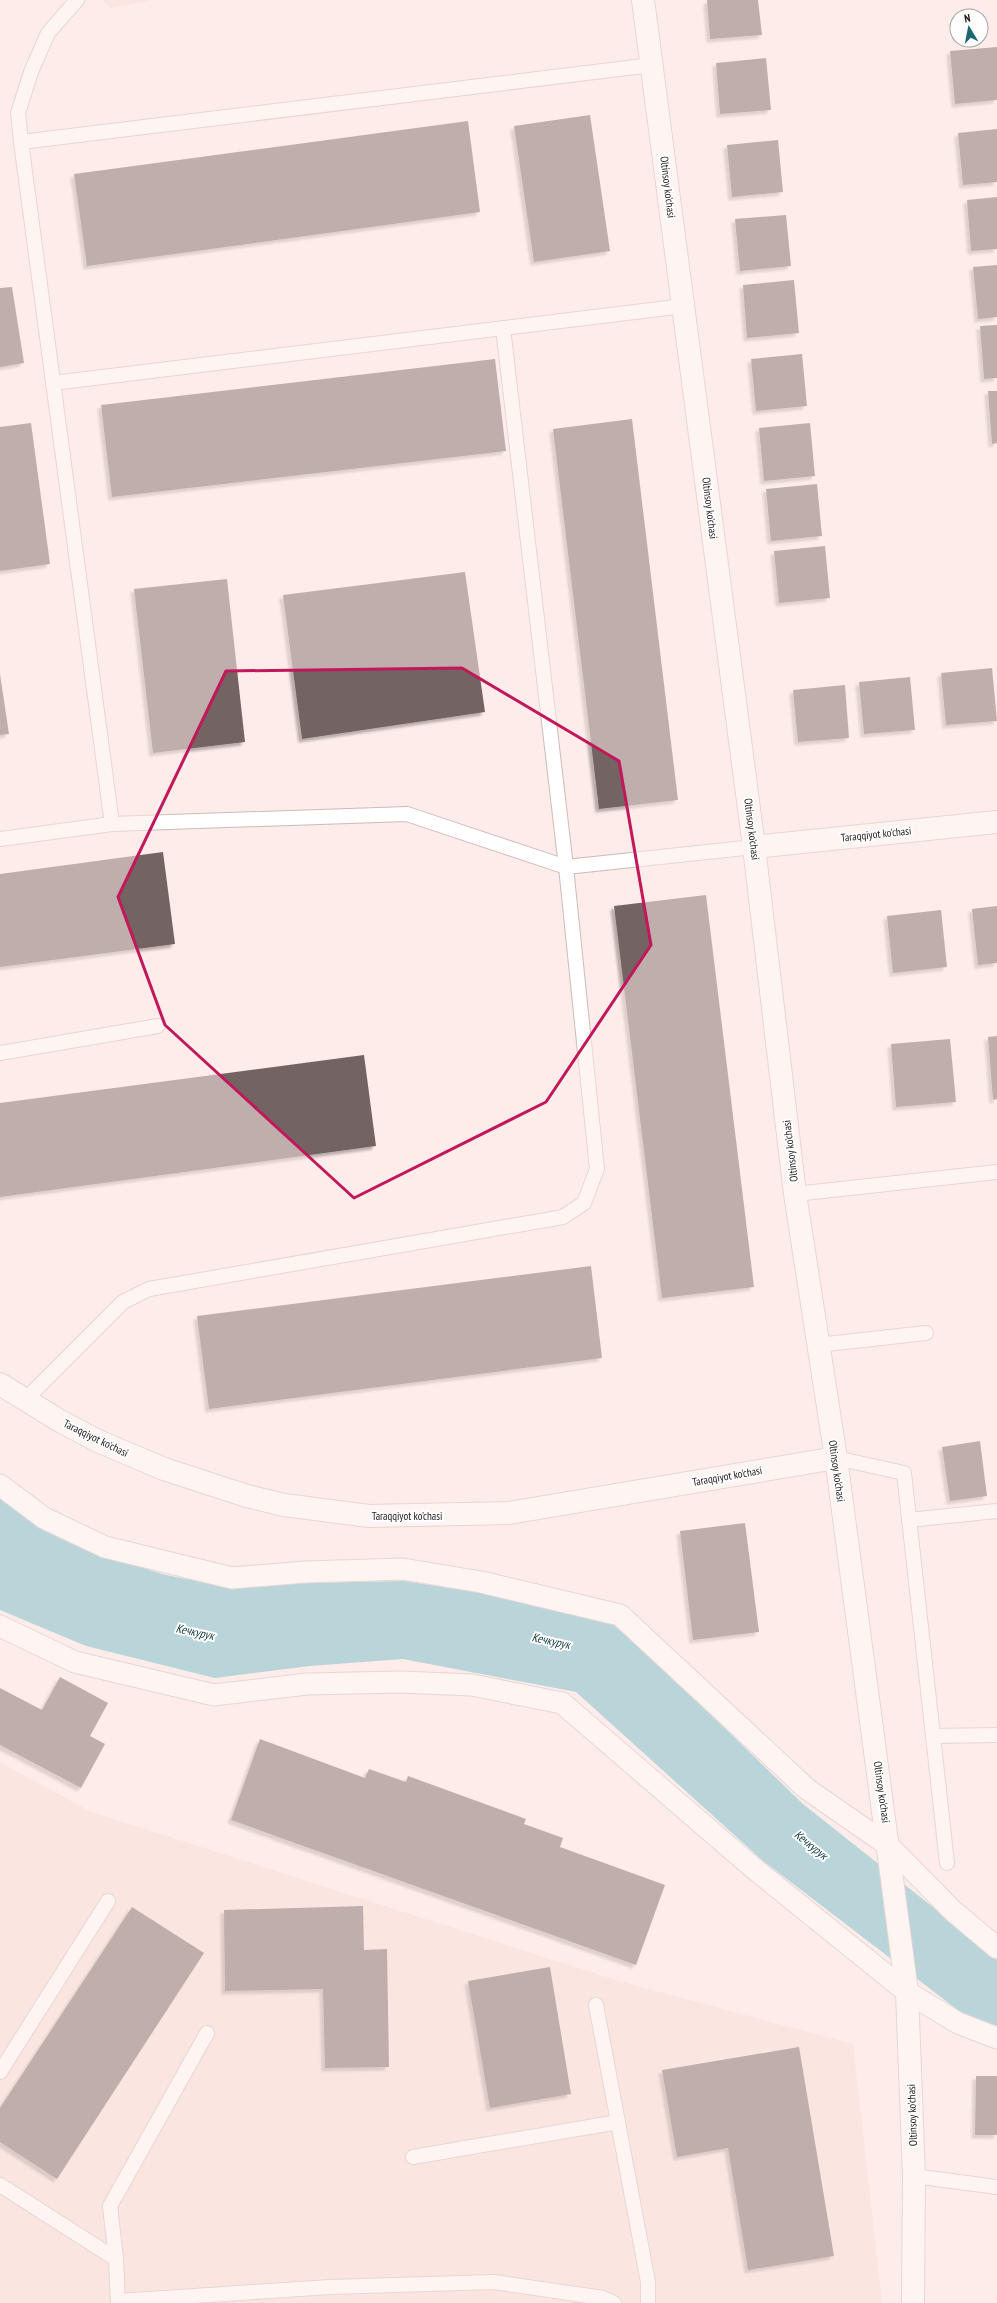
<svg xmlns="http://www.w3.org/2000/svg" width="997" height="2303" viewBox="0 0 997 2303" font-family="'PT Sans Narrow',sans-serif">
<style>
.built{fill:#f6dcd8}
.water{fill:#67b8c5}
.building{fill:#736462;filter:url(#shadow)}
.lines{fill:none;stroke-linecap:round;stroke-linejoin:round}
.service-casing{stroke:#ccbbb9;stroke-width:16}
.pedestrian-casing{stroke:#ccbbb9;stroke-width:23}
.minor-casing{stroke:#ccbbb9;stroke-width:24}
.tertiary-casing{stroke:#ccbbb9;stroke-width:24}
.service{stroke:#fff;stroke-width:14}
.pedestrian{stroke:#fff;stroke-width:21}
.minor{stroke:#fff;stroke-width:22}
.tertiary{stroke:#fff;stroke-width:22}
.marked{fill:none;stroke:#c2185b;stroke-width:3;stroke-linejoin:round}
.labels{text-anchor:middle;stroke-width:4;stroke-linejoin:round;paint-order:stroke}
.street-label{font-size:11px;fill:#1f1918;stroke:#fefefe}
.water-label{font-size:12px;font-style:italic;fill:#133b41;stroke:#fefefe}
</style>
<defs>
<filter id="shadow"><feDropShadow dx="-3.5" dy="3.5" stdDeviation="1" flood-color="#0004"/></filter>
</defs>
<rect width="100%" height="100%" fill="#fdece9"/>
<g class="built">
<polygon points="102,0 153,0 111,8"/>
<polygon points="0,1762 89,1811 616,1980 853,2044 882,2303 0,2303"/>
</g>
<polygon class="water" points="0,1498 97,1554 166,1575 232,1588 307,1583 404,1581 481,1593 615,1622 803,1804 997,1958 997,2027 963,2014 762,1860 576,1692 403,1659 310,1666 215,1678 86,1646 0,1610"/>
<g class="building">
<polygon points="707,0 758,0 762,35 710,39"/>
<polygon points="997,47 997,100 955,104 950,51"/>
<polygon points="766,58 771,110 720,114 716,63"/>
<polygon points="590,115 610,251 534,262 514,126"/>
<polygon points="468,121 480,212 87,266 74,174"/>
<polygon points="997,129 997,182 963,185 958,133"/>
<polygon points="778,140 783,192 732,197 727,145"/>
<polygon points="997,197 997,249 971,251 967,200"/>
<polygon points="786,215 791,266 740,271 735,219"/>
<polygon points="997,265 997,317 978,319 973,267"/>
<polygon points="794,280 799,333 747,338 743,285"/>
<polygon points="12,287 24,363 0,367 0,288"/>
<polygon points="997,325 997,378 984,379 980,326"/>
<polygon points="802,354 807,406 756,411 751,359"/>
<polygon points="495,359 506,451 112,497 101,405"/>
<polygon points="988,391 997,391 997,443 992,444"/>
<polygon points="632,419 678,800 599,809 553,429"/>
<polygon points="31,423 50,564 0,571 0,427"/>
<polygon points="810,423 815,476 764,481 759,428"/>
<polygon points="817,484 822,536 771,541 766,489"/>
<polygon points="825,546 830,598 779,603 774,551"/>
<polygon points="465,572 485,712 302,739 283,595"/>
<polygon points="227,579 245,742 153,753 134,589"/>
<polygon points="992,668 997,721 946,725 941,673"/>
<polygon points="0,674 9,734 0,735"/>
<polygon points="910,677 915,730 864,734 859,682"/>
<polygon points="845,685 849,738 798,742 793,690"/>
<polygon points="163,852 175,944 0,967 0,874"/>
<polygon points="706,895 754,1287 662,1298 614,906"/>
<polygon points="997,906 997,963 978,965 972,909"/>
<polygon points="941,910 947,967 893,973 887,916"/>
<polygon points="997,1036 997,1099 993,1100 988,1037"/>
<polygon points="950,1039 956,1102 896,1107 891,1044"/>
<polygon points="364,1055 376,1146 0,1197 0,1103"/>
<polygon points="591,1266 602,1358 209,1409 197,1316"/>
<polygon points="980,1441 987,1496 950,1501 942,1447"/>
<polygon points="745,1523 759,1632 693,1640 680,1531"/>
<polygon points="60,1677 108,1703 90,1736 105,1744 81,1788 0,1745 0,1688 42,1710"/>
<polygon points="260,1739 365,1778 369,1769 406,1782 408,1776 526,1819 524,1824 563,1838 560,1847 665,1885 636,1965 231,1820"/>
<polygon points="363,1906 364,1950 387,1949 389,2067 325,2068 323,1989 225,1991 224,1910"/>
<polygon points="132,1907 204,1953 57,2179 0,2142 0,2108"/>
<polygon points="550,1967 571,2094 490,2108 468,1981"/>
<polygon points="799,2047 834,2256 748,2270 728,2148 677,2157 662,2070"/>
<polygon points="976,2076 997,2076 997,2135 975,2135"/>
</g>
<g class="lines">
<defs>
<g id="service">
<polyline points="21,142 18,113 31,72 48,33 77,0"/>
<polyline points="53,383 684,306"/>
<polyline points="112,824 21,142 652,65"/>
<polyline points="0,839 112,824 407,814 566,867 503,328"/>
<polyline points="0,1053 158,1026"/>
<polyline points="795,1194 997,1172"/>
<polyline points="818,1345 926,1333"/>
<polyline points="25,1400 123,1302 149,1289 563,1217 584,1203 597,1169 566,867 754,847"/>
<polyline points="836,1458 904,1473 947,1863"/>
<polyline points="909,1520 997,1511"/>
<polyline points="933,1736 997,1735"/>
<polyline points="596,2005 648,2282 648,2303"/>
<polyline points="0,2072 108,1901"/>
<polyline points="413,2157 618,2122"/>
<polyline points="914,2176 997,2187"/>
<polyline points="0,2185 116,2259 118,2303"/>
<polyline points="116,2259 110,2206 207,2033"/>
<polyline points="118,2301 330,2287 494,2282 603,2298 614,2303"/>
</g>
<g id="pedestrian">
<polyline points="0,1485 44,1518 105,1547 232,1578 305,1572 403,1569 481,1582 620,1615 807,1789 889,1846 953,1911 997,1948"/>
<polyline points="0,1626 75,1662 214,1695 307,1684 401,1682 472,1685 562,1703 751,1866 907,1992 958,2023 997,2038"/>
</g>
<g id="minor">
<polyline points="754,847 997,822"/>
<polyline points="0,1384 60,1421 98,1441 164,1469 247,1496 284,1505 369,1516 509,1513 836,1458"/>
</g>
<polyline id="tertiary" points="643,0 754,847 795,1194 836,1458 907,1992 914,2176 913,2303"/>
</defs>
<use href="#service" class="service-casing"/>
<use href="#pedestrian" class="pedestrian-casing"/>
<use href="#minor" class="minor-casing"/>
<use href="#tertiary" class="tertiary-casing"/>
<use href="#service" class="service"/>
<use href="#pedestrian" class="pedestrian"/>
<use href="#minor" class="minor"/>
<use href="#tertiary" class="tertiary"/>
</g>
<path d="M0 0H997V2303H0ZM462 668 619 761 651 945 546 1102 354 1198 165 1025 118 897 226 671Z" fill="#fdece9" fill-opacity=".55" fill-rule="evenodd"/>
<path class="marked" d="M462 668 619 761 651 945 546 1102 354 1198 165 1025 118 897 226 671Z"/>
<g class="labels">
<g class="street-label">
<text transform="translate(668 187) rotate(83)" y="4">Oltinsoy ko'chasi</text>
<text transform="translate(710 508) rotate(83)" y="4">Oltinsoy ko'chasi</text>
<text transform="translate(752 829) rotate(83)" y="4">Oltinsoy ko'chasi</text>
<text transform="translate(876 834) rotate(-6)" y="4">Taraqqiyot ko'chasi</text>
<text transform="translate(790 1151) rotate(-97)" y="4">Oltinsoy ko'chasi</text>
<text transform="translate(96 1438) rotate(26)" y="4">Taraqqiyot ko'chasi</text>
<text transform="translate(837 1471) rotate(82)" y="4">Oltinsoy ko'chasi</text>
<text transform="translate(727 1476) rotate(-10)" y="4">Taraqqiyot ko'chasi</text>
<text x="407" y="1520">Taraqqiyot ko'chasi</text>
<text transform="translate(882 1792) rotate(82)" y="4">Oltinsoy ko'chasi</text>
<text transform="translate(912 2115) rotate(-92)" y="4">Oltinsoy ko'chasi</text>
</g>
<g class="water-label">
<text transform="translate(195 1632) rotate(12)" y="4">Кечкурук</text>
<text transform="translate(551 1641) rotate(12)" y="4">Кечкурук</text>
<text transform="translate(811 1845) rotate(39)" y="4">Кечкурук</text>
</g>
</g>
<g transform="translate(969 28) rotate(350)"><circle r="19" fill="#fefefe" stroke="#a5a2a2"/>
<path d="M0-3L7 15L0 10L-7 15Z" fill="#1d6772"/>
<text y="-6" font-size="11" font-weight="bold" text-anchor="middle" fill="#1f1918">N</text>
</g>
</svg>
